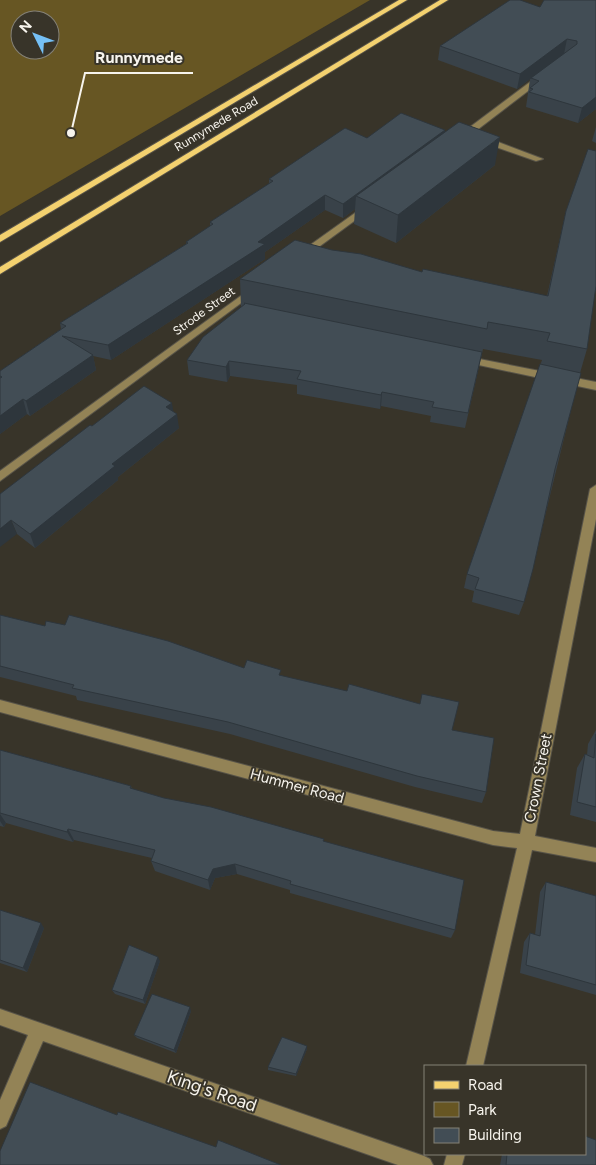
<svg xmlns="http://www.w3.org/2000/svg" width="596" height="1165" viewBox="0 0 596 1165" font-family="Figtree,sans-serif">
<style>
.green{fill:#675623;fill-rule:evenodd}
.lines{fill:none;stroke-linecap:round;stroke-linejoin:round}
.minor-casing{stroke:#575348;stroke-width:2}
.major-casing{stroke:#575348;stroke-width:2}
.minor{fill:#938356;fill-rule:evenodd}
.major{fill:#f3d16f;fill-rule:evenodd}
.wall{fill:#394249}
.shaded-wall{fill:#2e363c}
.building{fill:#424d55;stroke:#2e363c}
.labels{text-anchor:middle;stroke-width:4;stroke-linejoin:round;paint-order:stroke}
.far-street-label{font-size:12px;fill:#f7f4ed;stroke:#383429}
.street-label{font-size:15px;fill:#f7f4ed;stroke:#383429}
.near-street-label{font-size:18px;fill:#f7f4ed;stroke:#383429}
.leader{fill:none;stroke:#f7f4ed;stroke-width:2}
.callout-dot{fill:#f7f4ed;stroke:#383429;stroke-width:2}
.callout-label{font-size:16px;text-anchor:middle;font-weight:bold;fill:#f7f4ed;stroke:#383429;stroke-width:4;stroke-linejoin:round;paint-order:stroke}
</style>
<rect width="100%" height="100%" fill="#383429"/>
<path class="green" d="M0 0H370L0 216ZM20 20H50V50H20Z"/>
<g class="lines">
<defs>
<g id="minor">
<polygon points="538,76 545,78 464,140 458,140 458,136"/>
<polygon points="479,137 485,137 543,159 536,161 479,141"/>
<polygon points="369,203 373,206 372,208 305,257 299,257 299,253"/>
<polygon points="253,287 258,290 256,292 0,481 0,471"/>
<polygon points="464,356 596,382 596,390 460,361 459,359"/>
<polygon points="596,485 596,519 535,836 596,848 596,862 532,850 483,1066 466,1066 517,848 493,845 0,712 0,700 493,831 520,834 590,489"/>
<polygon points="0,1009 424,1156 430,1159 433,1165 398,1165 43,1041 6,1126 0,1129 0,1100 28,1035 0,1025"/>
<polygon points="447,1154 465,1154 462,1165 444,1165"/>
</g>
<g id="major">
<polygon points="399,0 407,0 0,242 0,235"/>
<polygon points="440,0 448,0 0,274 0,267"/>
</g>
</defs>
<use href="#minor" class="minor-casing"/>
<use href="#major" class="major-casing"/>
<use href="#minor" class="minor"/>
<use href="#major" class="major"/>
</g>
<g class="wall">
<polygon points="596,0 596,109 578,123 526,107 530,79 517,89 438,60 440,46 540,7"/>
<polygon points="596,127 596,143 592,141"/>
<polygon points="445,130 445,132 495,165 396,243 354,224 355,209 343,218 325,210 265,252 265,259 111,360 93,356 96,370 30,416 27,414 0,434 0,371 61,329 60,323 186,244 186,242 210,226 210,222 269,184 269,179 367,138"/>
<polygon points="596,151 596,291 595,291 587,349 580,373 524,602 519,615 472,602 474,591 464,588 467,574 542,360 483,349 465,428 430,422 431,416 381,406 380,409 297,394 297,385 230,376 227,382 189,375 187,360 241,307 240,279 332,250 422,272 547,296 566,211"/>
<polygon points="173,411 179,428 118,477 118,480 35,548 17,534 0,494 92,426"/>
<polygon points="0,615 45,626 282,676 452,730 486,792 482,803 415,787 230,734 77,700 76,696 0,677"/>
<polygon points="596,730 596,822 570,815 577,768 585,754 587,755 588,744"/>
<polygon points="0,750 131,786 132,789 164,798 324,839 324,842 455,930 451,938 290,893 290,890 237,874 215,878 210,890 155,871 151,861 152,858 74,840 73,842 6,823 4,827 0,826"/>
<polygon points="546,882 596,896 596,995 520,973 524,942 530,933 535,935 540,892"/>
<polygon points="0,910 44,928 27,972 0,963"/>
<polygon points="160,961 145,1004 115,994 112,990"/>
<polygon points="191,1011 176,1053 137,1038 134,1035"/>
<polygon points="307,1046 307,1049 296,1076 268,1070 268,1067"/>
<polygon points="502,1154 585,1154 596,1165 500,1165"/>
</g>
<g class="shaded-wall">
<polygon points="567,39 564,54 517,89 520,74"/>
<polygon points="596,97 596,109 578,123 582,108"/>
<polygon points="445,130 443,145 356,196 355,209 343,218 343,204"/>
<polygon points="500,137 495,165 396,243 398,215"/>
<polygon points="325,195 325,210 265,252 265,259 111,360 108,345"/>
<polygon points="93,355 96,370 30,416 26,401"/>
<polygon points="229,361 230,376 227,382 226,367"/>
<polygon points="382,392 381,406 380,409 381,395"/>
<polygon points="23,399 27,414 0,434 0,416"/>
<polygon points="172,403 174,416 177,414 179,428 118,477 118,480 35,548 30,534 112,464 166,407"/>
<polygon points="11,520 17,534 0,547 0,529"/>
<polygon points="0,814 6,823 4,827 0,821"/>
<polygon points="68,829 74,840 73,842 67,832"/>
<polygon points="235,864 237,874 215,878 210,890 208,880 213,869"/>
<polygon points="41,923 44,928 27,972 23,968"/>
<polygon points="158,957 160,961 145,1004 143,1000"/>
<polygon points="190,1007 191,1011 176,1053 174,1050"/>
<polygon points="307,1046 307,1049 296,1076 296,1074"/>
</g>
<g class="building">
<polygon points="510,0 520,0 540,7 544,0 596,0 596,97 582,108 529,92 533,89 530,88 539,81 531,78 577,44 577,41 567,39 520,74 440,46"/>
<polygon points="401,113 445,130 343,204 325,195 258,242 265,244 108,345 62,336 93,355 26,401 23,399 0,416 0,378 2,377 0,376 0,371 66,326 60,323 188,243 186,242 213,224 210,222 273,181 269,179 345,128 367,138"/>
<polygon points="459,122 500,137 398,215 356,196"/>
<polygon points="588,149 596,151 596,286 587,349 547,341 550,333 488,322 487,329 240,279 295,240 332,250 361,254 422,272 423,269 548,296 566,211"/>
<polygon points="244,303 482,352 468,413 432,407 434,402 382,392 381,395 297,379 301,371 229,361 226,367 187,360 203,337 245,304"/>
<polygon points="540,364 581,373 555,469 533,569 524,602 475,589 479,578 467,574"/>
<polygon points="144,386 172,403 166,407 177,414 112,464 115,466 30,534 11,520 0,529 0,494 90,425 92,426"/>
<polygon points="0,615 45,626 46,621 65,625 69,615 168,641 244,668 247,660 281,670 279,675 347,691 349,684 420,704 422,694 459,702 452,730 494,738 486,792 417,776 228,722 72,688 74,685 0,666"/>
<polygon points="596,734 596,807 577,802 585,754 594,758"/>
<polygon points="0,750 131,786 130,788 164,798 211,807 324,839 323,841 464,880 455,930 290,884 291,881 235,864 213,869 208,880 151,861 155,850 68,829 67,832 0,813"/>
<polygon points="546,882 596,896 596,985 526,965 530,933 540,936"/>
<polygon points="0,910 41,923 23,968 0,960"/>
<polygon points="129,945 158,957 143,1000 112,990"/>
<polygon points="152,994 190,1007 174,1050 134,1035"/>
<polygon points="282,1037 307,1046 296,1074 268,1067"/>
<polygon points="30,1082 117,1115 118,1112 216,1147 218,1140 281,1165 0,1165 0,1151"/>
<polygon points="585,1136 596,1140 596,1165 506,1165 507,1154 585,1154"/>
</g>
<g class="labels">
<g class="far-street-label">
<text transform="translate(216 124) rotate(-31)" y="4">Runnymede Road</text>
<text transform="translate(204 311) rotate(-36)" y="4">Strode Street</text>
</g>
<g class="street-label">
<text transform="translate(538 778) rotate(-79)" y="5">Crown Street</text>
<text transform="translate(297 786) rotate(15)" y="5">Hummer Road</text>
</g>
<g class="near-street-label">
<text transform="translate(212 1091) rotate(19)" y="6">King's Road</text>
</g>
</g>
<path class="leader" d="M71 133L85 73H193"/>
<circle class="callout-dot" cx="71" cy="133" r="5"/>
<g class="callout-label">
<text x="139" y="63">Runnymede</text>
</g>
<rect x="424" y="1065" width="162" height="90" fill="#383429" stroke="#848177"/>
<rect x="434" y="1081" width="25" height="8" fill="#f3d16f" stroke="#848177"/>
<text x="468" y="1090" font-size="15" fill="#f7f4ed">Road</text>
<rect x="434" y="1102" width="25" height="15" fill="#675623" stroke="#848177"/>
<text x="468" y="1115" font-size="15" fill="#f7f4ed">Park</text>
<rect x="434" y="1128" width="25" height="15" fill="#424d55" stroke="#848177"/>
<text x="468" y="1140" font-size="15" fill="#f7f4ed">Building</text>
<g transform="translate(35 35) rotate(312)"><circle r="24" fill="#383429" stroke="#848177"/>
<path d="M0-4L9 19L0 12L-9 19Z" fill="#75c0f6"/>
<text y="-8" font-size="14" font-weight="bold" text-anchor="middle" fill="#f7f4ed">N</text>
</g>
</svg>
